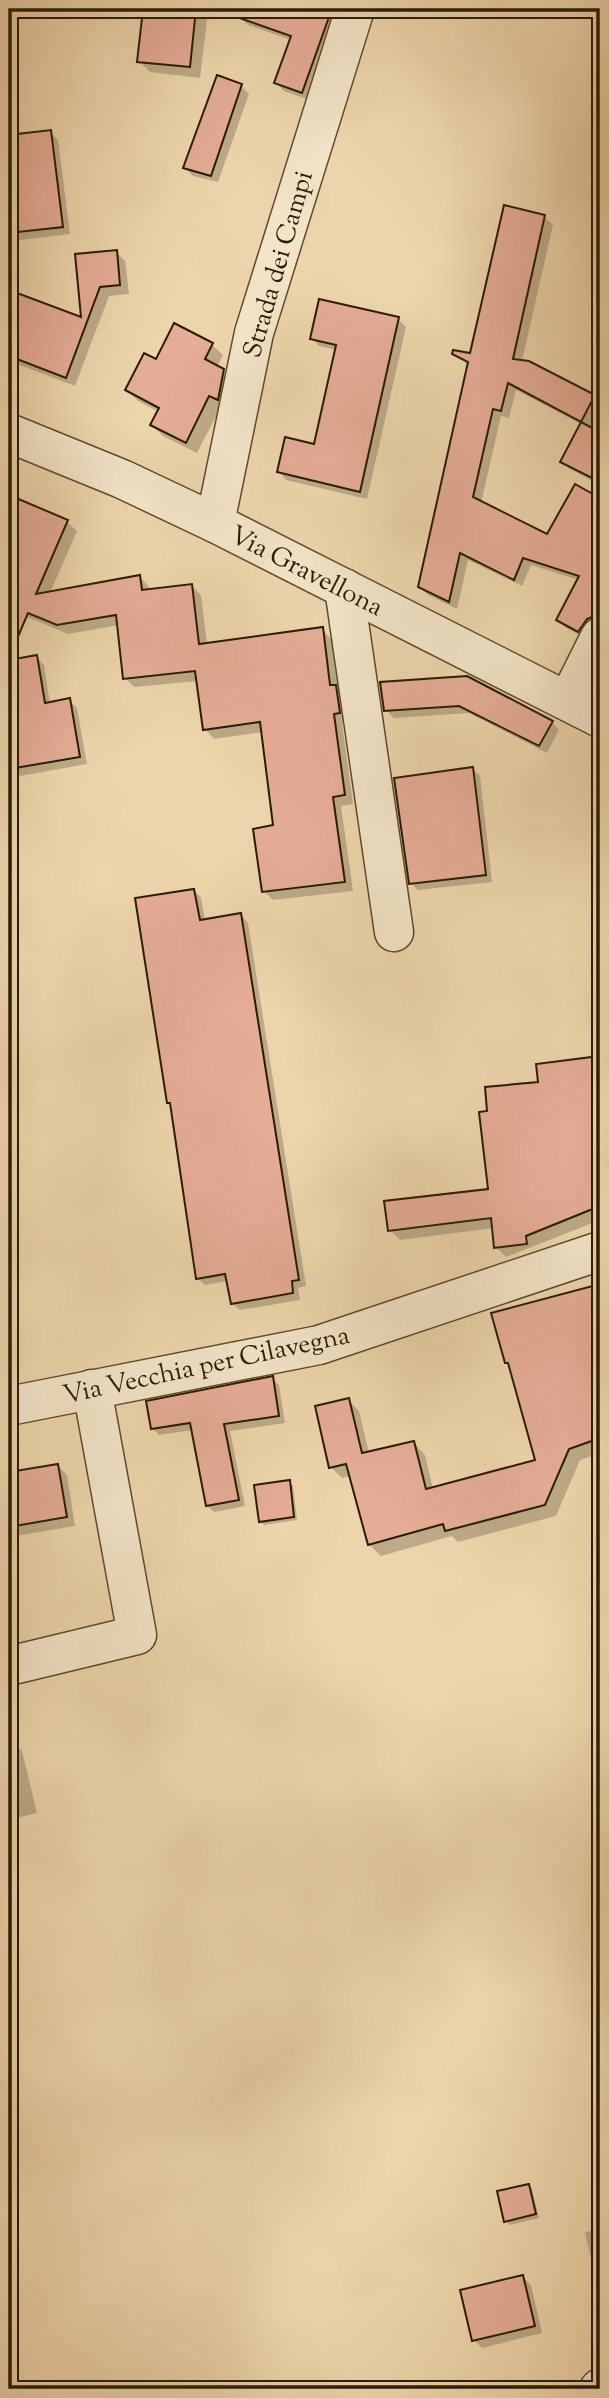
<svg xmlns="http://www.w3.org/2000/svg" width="609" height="2398" viewBox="0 0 609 2398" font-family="'Sorts Mill Goudy',serif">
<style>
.shadow{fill:#0003}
.building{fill:#e5ac96;stroke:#2b1b03;stroke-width:2}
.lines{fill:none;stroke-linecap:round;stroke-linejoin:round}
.minor-casing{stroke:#5c4a2d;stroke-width:41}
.minor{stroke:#f3e4c8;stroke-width:38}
.labels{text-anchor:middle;stroke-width:6;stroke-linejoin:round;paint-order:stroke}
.street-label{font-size:26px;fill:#2b1b03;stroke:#f3e4c8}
</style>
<rect width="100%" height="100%" fill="#edd5ab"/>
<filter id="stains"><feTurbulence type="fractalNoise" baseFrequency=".00286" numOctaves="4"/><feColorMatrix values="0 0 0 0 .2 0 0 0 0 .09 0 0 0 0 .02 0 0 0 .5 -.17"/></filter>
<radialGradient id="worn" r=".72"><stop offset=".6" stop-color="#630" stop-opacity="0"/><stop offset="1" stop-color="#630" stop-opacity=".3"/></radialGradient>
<g class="shadow">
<polygon points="145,9 198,9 207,20 200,78 150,72 139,61"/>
<polygon points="242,9 301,9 328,18 336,26 310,100 284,91 276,83 291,40 248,25 240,17"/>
<polygon points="241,86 249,94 218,182 193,176 185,168"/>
<polygon points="50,132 58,140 70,234 12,241 9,238 9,137"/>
<polygon points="544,217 553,225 522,361 528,362 600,399 600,485 570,469 562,461 581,424 516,390 509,418 501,416 481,503 548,536 575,487 600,500 600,625 587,639 566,628 558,620 579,580 531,565 522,586 468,560 457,609 428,595 420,587 469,365 454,353 471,355"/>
<polygon points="116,252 125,261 129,294 109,296 75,386 9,361 9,292 83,320"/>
<polygon points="398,319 406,327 367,499 286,480 279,472 315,446 337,350 319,346 312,338"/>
<polygon points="175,326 212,345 223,355 217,367 234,381 197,453 163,436 152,425 159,412 138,401 127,390 157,361"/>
<polygon points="9,497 67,522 77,531 50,593 140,577 149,587 149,591 192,586 201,595 207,644 322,629 331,639 338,689 345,696 349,722 342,723 353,804 341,806 353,891 273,900 264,891 275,827 263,732 214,739 205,729 198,681 134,687 125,678 119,625 68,634 9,609"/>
<polygon points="36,657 44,665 50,704 69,700 77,708 87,764 20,776 12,768 9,748 9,721 12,721 9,699 9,661"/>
<polygon points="382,683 552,722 559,730 547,753 469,713 394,718 386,710"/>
<polygon points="600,762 600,785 592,777"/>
<polygon points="473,769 480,776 492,882 418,890 411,883"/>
<polygon points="194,890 201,898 205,921 241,915 248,923 306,1286 298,1288 300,1300 240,1310 232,1303 228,1281 205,1285 197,1278 172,1105 169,1102"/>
<polygon points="600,1057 600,1220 506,1257 496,1247 494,1228 400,1240 390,1230 490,1190 540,1083 538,1066"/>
<polygon points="600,1285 600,1453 580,1460 556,1516 458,1542 452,1536 381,1556 369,1544 351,1476 342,1478 331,1467 348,1400 359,1411 369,1453 414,1443 425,1455 433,1489 537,1461 511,1367 507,1362 493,1314"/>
<polygon points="272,1378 279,1385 285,1423 230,1431 245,1506 214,1512 207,1505 193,1430 159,1435 152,1428"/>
<polygon points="58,1466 67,1475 75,1526 9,1537 9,1475"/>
<polygon points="289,1482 293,1486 297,1520 264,1525 260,1521"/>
<polygon points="9,1738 22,1751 37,1813 9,1820"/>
<polygon points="528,2186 532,2189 539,2218 510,2225 506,2221"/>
<polygon points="600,2229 600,2299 585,2232"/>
<polygon points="523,2277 531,2285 542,2333 482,2348 474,2340"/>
</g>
<g class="building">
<polygon points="143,9 196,9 190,67 137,62"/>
<polygon points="225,9 306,9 329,17 302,93 274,83 291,36 225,13"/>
<polygon points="217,75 242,84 211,176 183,168"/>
<polygon points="51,130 63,227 9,233 9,135"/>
<polygon points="504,205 545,215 513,359 529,361 595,395 581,422 508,383 501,411 493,409 473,497 547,534 575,484 600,498 600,603 592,617 587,619 578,632 556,620 579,576 523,558 514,580 460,553 449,602 418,587 468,362 452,354 453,350 470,353"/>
<polygon points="117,250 120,285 100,287 66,378 9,356 9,290 81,317 75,254"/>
<polygon points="319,299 399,317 360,492 277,472 285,437 314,444 336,345 310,339"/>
<polygon points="174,323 213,343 205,359 224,369 218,400 209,396 186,443 150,425 159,408 125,390 144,353 156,359"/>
<polygon points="581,422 600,432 600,482 560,462"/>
<polygon points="9,495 68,520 36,594 140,575 142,590 192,584 199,644 323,627 330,685 336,685 340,713 334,714 345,795 333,797 345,882 262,892 253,829 273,825 260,722 203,730 195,671 123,679 116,615 57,625 28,613 9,658"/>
<polygon points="37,655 45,703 70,698 80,757 9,769 9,660"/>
<polygon points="467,676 553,721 539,746 459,706 384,711 380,682"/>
<polygon points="473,767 486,875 409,884 394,778"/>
<polygon points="194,889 200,920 241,913 299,1280 292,1281 293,1293 231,1304 225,1274 196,1279 170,1103 167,1103 135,898"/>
<polygon points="600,1056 600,1206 526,1236 527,1244 494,1248 491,1218 388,1231 384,1201 488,1189 479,1112 487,1111 485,1087 538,1082 536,1064"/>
<polygon points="600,1284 600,1438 569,1449 545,1505 445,1531 443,1524 368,1545 346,1464 329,1468 315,1406 349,1398 362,1453 414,1441 426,1489 535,1460 508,1363 505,1363 491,1313"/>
<polygon points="273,1376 279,1416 224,1424 239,1500 206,1506 190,1423 151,1429 146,1401"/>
<polygon points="58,1464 67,1517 9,1527 9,1472"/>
<polygon points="290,1480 294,1517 259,1522 254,1485"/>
<polygon points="529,2184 536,2214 504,2222 497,2191"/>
<polygon points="523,2275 535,2326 472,2341 460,2290"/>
</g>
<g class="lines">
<defs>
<g id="minor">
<polyline points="9,433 122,479 215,523 600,718"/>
<polyline points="215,523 254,333 355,9"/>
<polyline points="344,588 394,932"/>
<polyline points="568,701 600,637"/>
<polyline points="9,1406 319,1345 600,1251"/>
<polyline points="17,1664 137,1635 92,1389"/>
<polyline points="599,2389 600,2388"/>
</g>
</defs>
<use href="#minor" class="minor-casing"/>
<use href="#minor" class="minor"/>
</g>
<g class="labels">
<g class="street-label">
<text transform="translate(277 264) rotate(-74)" y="9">Strada dei Campi</text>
<text transform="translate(307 570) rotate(27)" y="9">Via Gravellona</text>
<text transform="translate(206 1364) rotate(-12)" y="9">Via Vecchia per Cilavegna</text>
</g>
</g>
<rect width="609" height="2398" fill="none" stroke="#edd5ab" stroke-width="35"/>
<rect x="10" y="10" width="588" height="2377" fill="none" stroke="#2b1b03" stroke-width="3.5"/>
<rect x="18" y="18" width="574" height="2363" fill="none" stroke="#2b1b03" stroke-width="2"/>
<rect width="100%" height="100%" filter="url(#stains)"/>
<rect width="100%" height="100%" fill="url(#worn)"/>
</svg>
